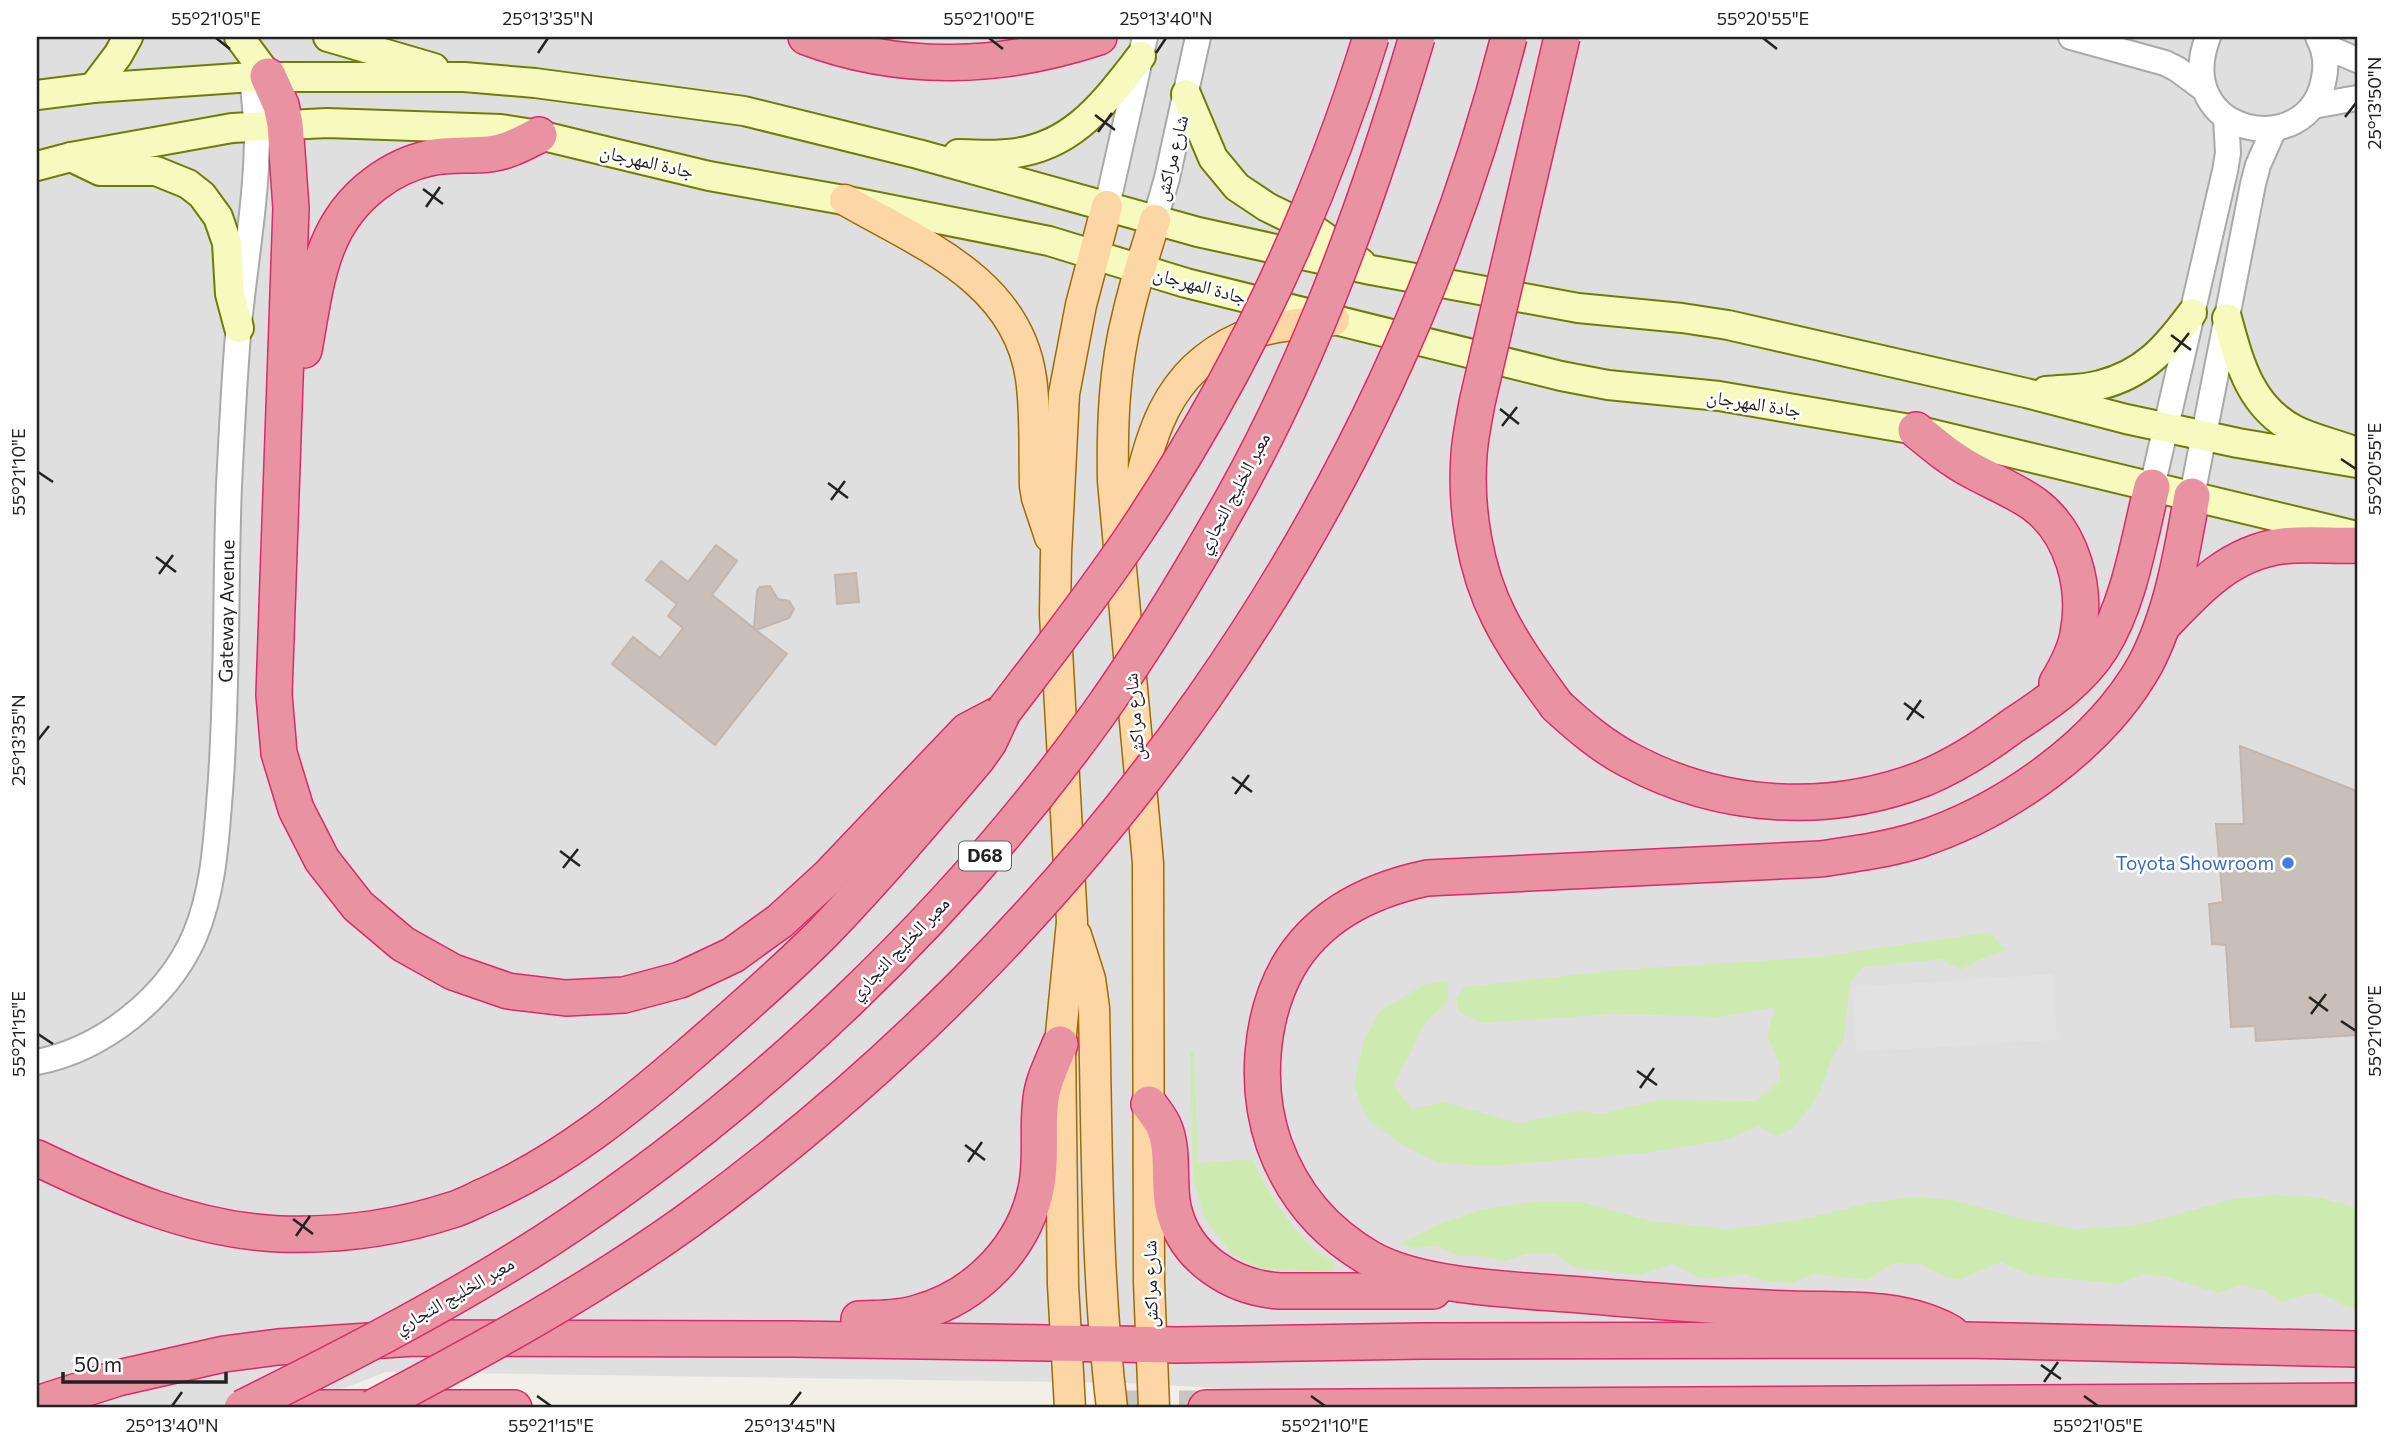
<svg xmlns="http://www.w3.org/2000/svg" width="2394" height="1445" viewBox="0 0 2394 1445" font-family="Commissioner,'Noto Naskh Arabic',sans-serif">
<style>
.residential{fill:#e0dfdf}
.grass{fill:#cdebb0}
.parking{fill:#e2e2e2}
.building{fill:#c7bfb8;stroke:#c4b6ab;stroke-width:2}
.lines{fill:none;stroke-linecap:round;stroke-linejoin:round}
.motorway-tunnel{stroke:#c8c6c1;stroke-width:35;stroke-dasharray:35 18;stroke-linecap:butt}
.tertiary-casing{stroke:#a9a9a9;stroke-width:28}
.secondary-casing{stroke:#707d05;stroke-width:32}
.primary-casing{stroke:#a06b00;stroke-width:33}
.motorway-casing{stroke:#dc2a67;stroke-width:38}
.tertiary{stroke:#fff;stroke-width:24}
.secondary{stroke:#f7fabf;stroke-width:28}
.primary{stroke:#fcd6a4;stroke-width:30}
.motorway{stroke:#e892a2;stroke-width:35}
.motorway-bridge-casing{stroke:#dc2a67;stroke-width:38;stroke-linecap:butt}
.motorway-bridge{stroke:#e892a2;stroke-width:35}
.ticks{fill:none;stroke:#222;stroke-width:2.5}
.shop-dot{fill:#3f7fe0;stroke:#fff;stroke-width:2.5}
.labels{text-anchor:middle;stroke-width:5;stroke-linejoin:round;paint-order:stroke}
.shield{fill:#fff;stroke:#646464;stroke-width:2}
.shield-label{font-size:18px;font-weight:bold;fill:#222}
.street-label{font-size:19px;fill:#222;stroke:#fff}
.shop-label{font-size:19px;fill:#366cbe;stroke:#fff;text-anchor:end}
.neatline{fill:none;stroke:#222;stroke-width:2.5}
.ticks-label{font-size:18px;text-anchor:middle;fill:#222}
</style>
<rect width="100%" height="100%" fill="#f2efe9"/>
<polygon class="residential" points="37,37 2357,37 2357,1408 1562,1408 1126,1383 386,1372 292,1408 37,1408"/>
<g class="grass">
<polygon points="1990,932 2006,950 1981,959 1960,970 1941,959 1863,967 1850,983 1844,1037 1831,1061 1819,1094 1794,1128 1776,1137 1760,1126 1724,1140 1645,1153 1492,1166 1439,1163 1397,1142 1366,1117 1354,1085 1364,1040 1381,1010 1424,985 1448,981 1448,1003 1427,1020 1394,1085 1412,1109 1444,1102 1519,1123 1577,1111 1601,1114 1657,1100 1757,1101 1780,1080 1779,1063 1767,1035 1775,1007 1720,1017 1613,1014 1483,1023 1459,1012 1456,998 1465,987 1620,970 1818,957"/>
<path d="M1190 1051 1194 1052 1198 1163 1253 1159C1265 1188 1283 1216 1304 1239 1312 1249 1325 1256 1335 1263L1334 1272 1263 1269 1233 1255 1205 1219 1193 1177Z"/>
<path d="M2276 1195 2317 1197 2357 1208V1309C2340 1308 2340 1301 2326 1296 2311 1290 2296 1298 2282 1303L2265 1291 2242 1285 2218 1293 2167 1277 2144 1274 2119 1284 2029 1275 2001 1262 1959 1280 1943 1276 1920 1264 1893 1263 1868 1280 1815 1274 1790 1283 1765 1281 1744 1274 1712 1278H1699L1673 1263 1640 1275 1573 1267 1553 1253 1526 1254 1505 1261 1481 1256H1457L1439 1246 1413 1248 1400 1244 1438 1224 1484 1209 1532 1202H1582L1651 1221 1727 1229 1799 1220 1873 1202 1914 1197 1954 1200 2018 1218 2076 1229 2134 1226 2233 1199Z"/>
</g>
<polygon class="parking" points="2053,974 2057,1040 1856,1052 1852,987"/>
<g class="building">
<polygon points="716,545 737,561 712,595 754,628 757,591 760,587 770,586 778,599 789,601 794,609 789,618 756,630 787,654 715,745 612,664 633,637 660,658 683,628 668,616 677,604 646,580 661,561 688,582"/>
<polygon points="856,573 859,602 837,604 835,575"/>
<polygon points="2240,746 2357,791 2357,1035 2256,1041 2255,1026 2231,1027 2226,945 2212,944 2209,904 2223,902 2216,824 2244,824"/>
</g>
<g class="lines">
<polyline class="motorway-tunnel" points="1126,1408 1206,1408"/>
<defs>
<g id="tertiary">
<polyline points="2071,37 2165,63 2177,69 2204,89"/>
<path d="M2208 37C2170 136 2310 163 2324 78 2327 64 2325 50 2318 37"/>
<polyline points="2322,45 2357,60"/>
<polyline points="2313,106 2357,98"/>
<polyline points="1107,206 1145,37"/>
<polyline points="1155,220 1167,178 1198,37"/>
<polyline points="2152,487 2225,171 2228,153 2226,118"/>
<polyline points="2192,496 2253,184 2258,165 2274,129"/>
<path id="s1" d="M37 1062C103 1049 168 998 195 935 214 889 216 841 220 792 228 690 225 587 229 485 232 431 234 377 239 324 245 263 256 202 257 141 257 120 254 98 252 77"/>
</g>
<g id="secondary">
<polyline points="239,37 268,76"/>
<polyline points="328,37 434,68"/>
<polyline points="93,88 118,55 128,37"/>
<polyline points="1186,94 1213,158 1237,187 1267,207 1316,231 1361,263"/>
<polyline points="37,95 93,88 252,77 464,77 535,83 744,111 918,154 1198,232 1371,270 1578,308 1682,318 1728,325 2026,393 2126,419 2238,443 2357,463"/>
<path d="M958 154C974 154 991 156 1007 154 1072 149 1104 103 1141 56"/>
<polyline points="71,157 100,171 156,171 188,184 202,195 218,217 227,243 230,294 239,328"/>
<polyline points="37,166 71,157 232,128 327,123 501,129 539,135 709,176 838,199 1049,241 1186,283 1561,376 1608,385 1719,396 1916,430 2357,536"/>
<path d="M2227 318C2239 362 2250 407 2295 430 2313 439 2333 443 2351 450"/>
<path d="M2046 391C2064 389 2083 390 2100 385 2144 374 2166 348 2192 313"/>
</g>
<g id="primary">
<path d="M845 200C921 244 1017 280 1031 378 1036 414 1034 451 1035 486L1037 498 1050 537"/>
<path d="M1129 534C1147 454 1155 376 1240 338 1269 325 1303 324 1334 320"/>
<path d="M1076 935 1090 979 1094 1008C1097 1142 1096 1276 1112 1408"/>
<polyline points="1070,1408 1063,1285 1060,1044 1072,922 1055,614 1056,554 1064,394 1081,305 1107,206"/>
<path d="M1154 1408 1149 1282 1148 863 1113 481C1112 425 1114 368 1128 314 1135 282 1146 251 1155 220"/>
</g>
<g id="motorway">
<path d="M806 37C901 73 1003 69 1099 37"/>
<polyline points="268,76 281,105 285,124 291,208 274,695 279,753 296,809 322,860 358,906 403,944 453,972 508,991 566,998 624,995 680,980 733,955 780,921 828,877 967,731 1003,712"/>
<path d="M304 350C316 286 319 225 376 183 392 171 411 162 430 158 449 154 470 156 489 154 508 152 523 143 539 135"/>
<path d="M1916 430C1934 445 1952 460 1973 471 1993 482 2014 490 2034 504 2073 533 2087 588 2078 634 2075 652 2066 668 2057 683"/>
<path d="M2164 624C2198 588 2230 553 2282 546 2307 543 2332 546 2357 545"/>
<path d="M1557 706C1579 726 1602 746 1629 760 1720 809 1828 816 1925 778 1956 765 1984 747 2011 727 2045 704 2079 683 2101 648 2130 602 2139 538 2152 487"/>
<path d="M1149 1104C1154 1111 1161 1119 1164 1127 1174 1149 1168 1183 1173 1207 1184 1258 1232 1288 1280 1291H1433"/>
<path d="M37 1158C114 1195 192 1230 279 1234 337 1236 397 1228 452 1210 465 1206 477 1199 489 1194 563 1160 627 1109 689 1055 734 1016 780 976 823 933 877 877 927 818 977 759L989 742 1003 712"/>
<path d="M859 1319C878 1318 898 1319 917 1313 977 1297 1026 1246 1037 1184 1042 1156 1037 1127 1041 1099 1043 1080 1053 1062 1060 1044"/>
<path d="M1951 1333C1901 1305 1846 1311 1790 1309 1721 1307 1651 1301 1581 1295 1521 1290 1423 1288 1371 1259 1325 1233 1292 1194 1274 1144 1255 1089 1259 1019 1288 967 1318 915 1370 890 1427 878L1820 859C1853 854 1886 850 1918 840 2005 812 2100 745 2145 665 2172 614 2182 552 2192 496"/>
<polyline points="37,1404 118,1378 224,1354 278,1347 414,1338 792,1339 1177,1345 1423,1341 1964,1340 2357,1349"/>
<polyline points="279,1408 514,1408"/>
<polyline points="1206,1408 2357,1401"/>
</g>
</defs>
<use href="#tertiary" class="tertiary-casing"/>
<use href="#secondary" class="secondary-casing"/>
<use href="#primary" class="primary-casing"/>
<use href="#motorway" class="motorway-casing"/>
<use href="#tertiary" class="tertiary"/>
<use href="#secondary" class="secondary"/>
<use href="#primary" class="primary"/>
<use href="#motorway" class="motorway"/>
<defs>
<g id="motorway-bridge">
<path d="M1557 706C1536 677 1515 649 1499 617 1475 570 1465 508 1469 455 1470 438 1474 420 1477 403L1562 37"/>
<path d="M1003 712C1048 653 1094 594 1135 533 1237 380 1317 212 1371 37"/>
<path d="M242 1408C345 1357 448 1304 546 1241 756 1104 953 917 1099 713 1148 644 1192 571 1233 498 1314 353 1370 195 1417 37"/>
<path d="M372 1408C480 1351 589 1292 689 1220 1086 931 1388 515 1509 37"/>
</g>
</defs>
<use href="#motorway-bridge" class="motorway-bridge-casing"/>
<use href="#motorway-bridge" class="motorway-bridge"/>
</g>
<path class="ticks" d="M216 38 230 49M989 38 1003 49M1763 38 1777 49M538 53 548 38M1156 53 1166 38M1095 115 1115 130M2345 117 2356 103M1098 132 1112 113M423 189 443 204M426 207 440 187M2171 335 2191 350M2174 352 2189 333M1500 409 1519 424M1502 426 1517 407M2341 459 2356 469M38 472 53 482M828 483 848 498M831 500 845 481M156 557 176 572M159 574 173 555M1904 703 1924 718M1907 720 1921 700M38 740 49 726M1232 777 1252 792M1235 794 1249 775M560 851 580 866M563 868 578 849M2309 997 2328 1011M2311 1014 2326 994M2341 1021 2356 1031M38 1034 53 1044M1637 1071 1657 1085M1640 1088 1654 1068M965 1145 985 1160M968 1162 982 1142M293 1219 313 1234M296 1236 310 1216M2041 1365 2061 1379M2044 1382 2058 1362M537 1396 551 1406M1311 1396 1325 1406M2084 1396 2098 1406M172 1406 182 1392M790 1406 801 1392"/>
<circle class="shop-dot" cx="2288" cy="863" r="7"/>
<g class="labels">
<rect class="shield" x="959" y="841.5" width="52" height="29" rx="5"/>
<g class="shield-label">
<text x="985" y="862">D68</text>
</g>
<g class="street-label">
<text transform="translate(1171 158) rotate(-76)" y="7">شارع مراكش</text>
<text transform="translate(647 161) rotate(13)" y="7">جادة المهرجان</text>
<text transform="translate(1200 285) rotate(15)" y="7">جادة المهرجان</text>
<text transform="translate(1754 403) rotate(9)" y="7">جادة المهرجان</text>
<text transform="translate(1233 493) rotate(-62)" y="7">معبر الخليج التجاري</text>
<text dy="7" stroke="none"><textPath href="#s1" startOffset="537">Gateway Avenue</textPath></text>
<text transform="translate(1134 717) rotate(-95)" y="7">شارع مراكش</text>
<text transform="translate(899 948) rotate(-46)" y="7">معبر الخليج التجاري</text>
<text transform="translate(1150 1284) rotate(-91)" y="7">شارع مراكش</text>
<text transform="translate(454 1295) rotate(-30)" y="7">معبر الخليج التجاري</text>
</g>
<g class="shop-label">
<text x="2274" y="870">Toyota Showroom</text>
</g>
</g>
<rect width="2394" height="1445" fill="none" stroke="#ffffff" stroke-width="77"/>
<path d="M63 1372v10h163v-10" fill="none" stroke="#222222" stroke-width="3.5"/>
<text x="74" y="1372" font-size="21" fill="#222222" stroke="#ffffff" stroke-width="5" paint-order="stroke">50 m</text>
<rect x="38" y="38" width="2318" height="1368" class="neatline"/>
<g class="ticks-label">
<text x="216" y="25">55°21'05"E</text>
<text x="548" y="25">25°13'35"N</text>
<text x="989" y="25">55°21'00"E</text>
<text x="1166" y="25">25°13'40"N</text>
<text x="1763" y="25">55°20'55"E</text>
<text transform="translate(2375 103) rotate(-90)" y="6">25°13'50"N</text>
<text transform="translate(2375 469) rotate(-90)" y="6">55°20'55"E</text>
<text transform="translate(19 472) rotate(-90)" y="6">55°21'10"E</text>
<text transform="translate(19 740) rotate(-90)" y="6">25°13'35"N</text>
<text transform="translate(2375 1031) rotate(-90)" y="6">55°21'00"E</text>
<text transform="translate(19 1034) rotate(-90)" y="6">55°21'15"E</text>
<text x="172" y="1432">25°13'40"N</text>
<text x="551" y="1432">55°21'15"E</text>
<text x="790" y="1432">25°13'45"N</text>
<text x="1325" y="1432">55°21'10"E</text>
<text x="2098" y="1432">55°21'05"E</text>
</g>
</svg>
